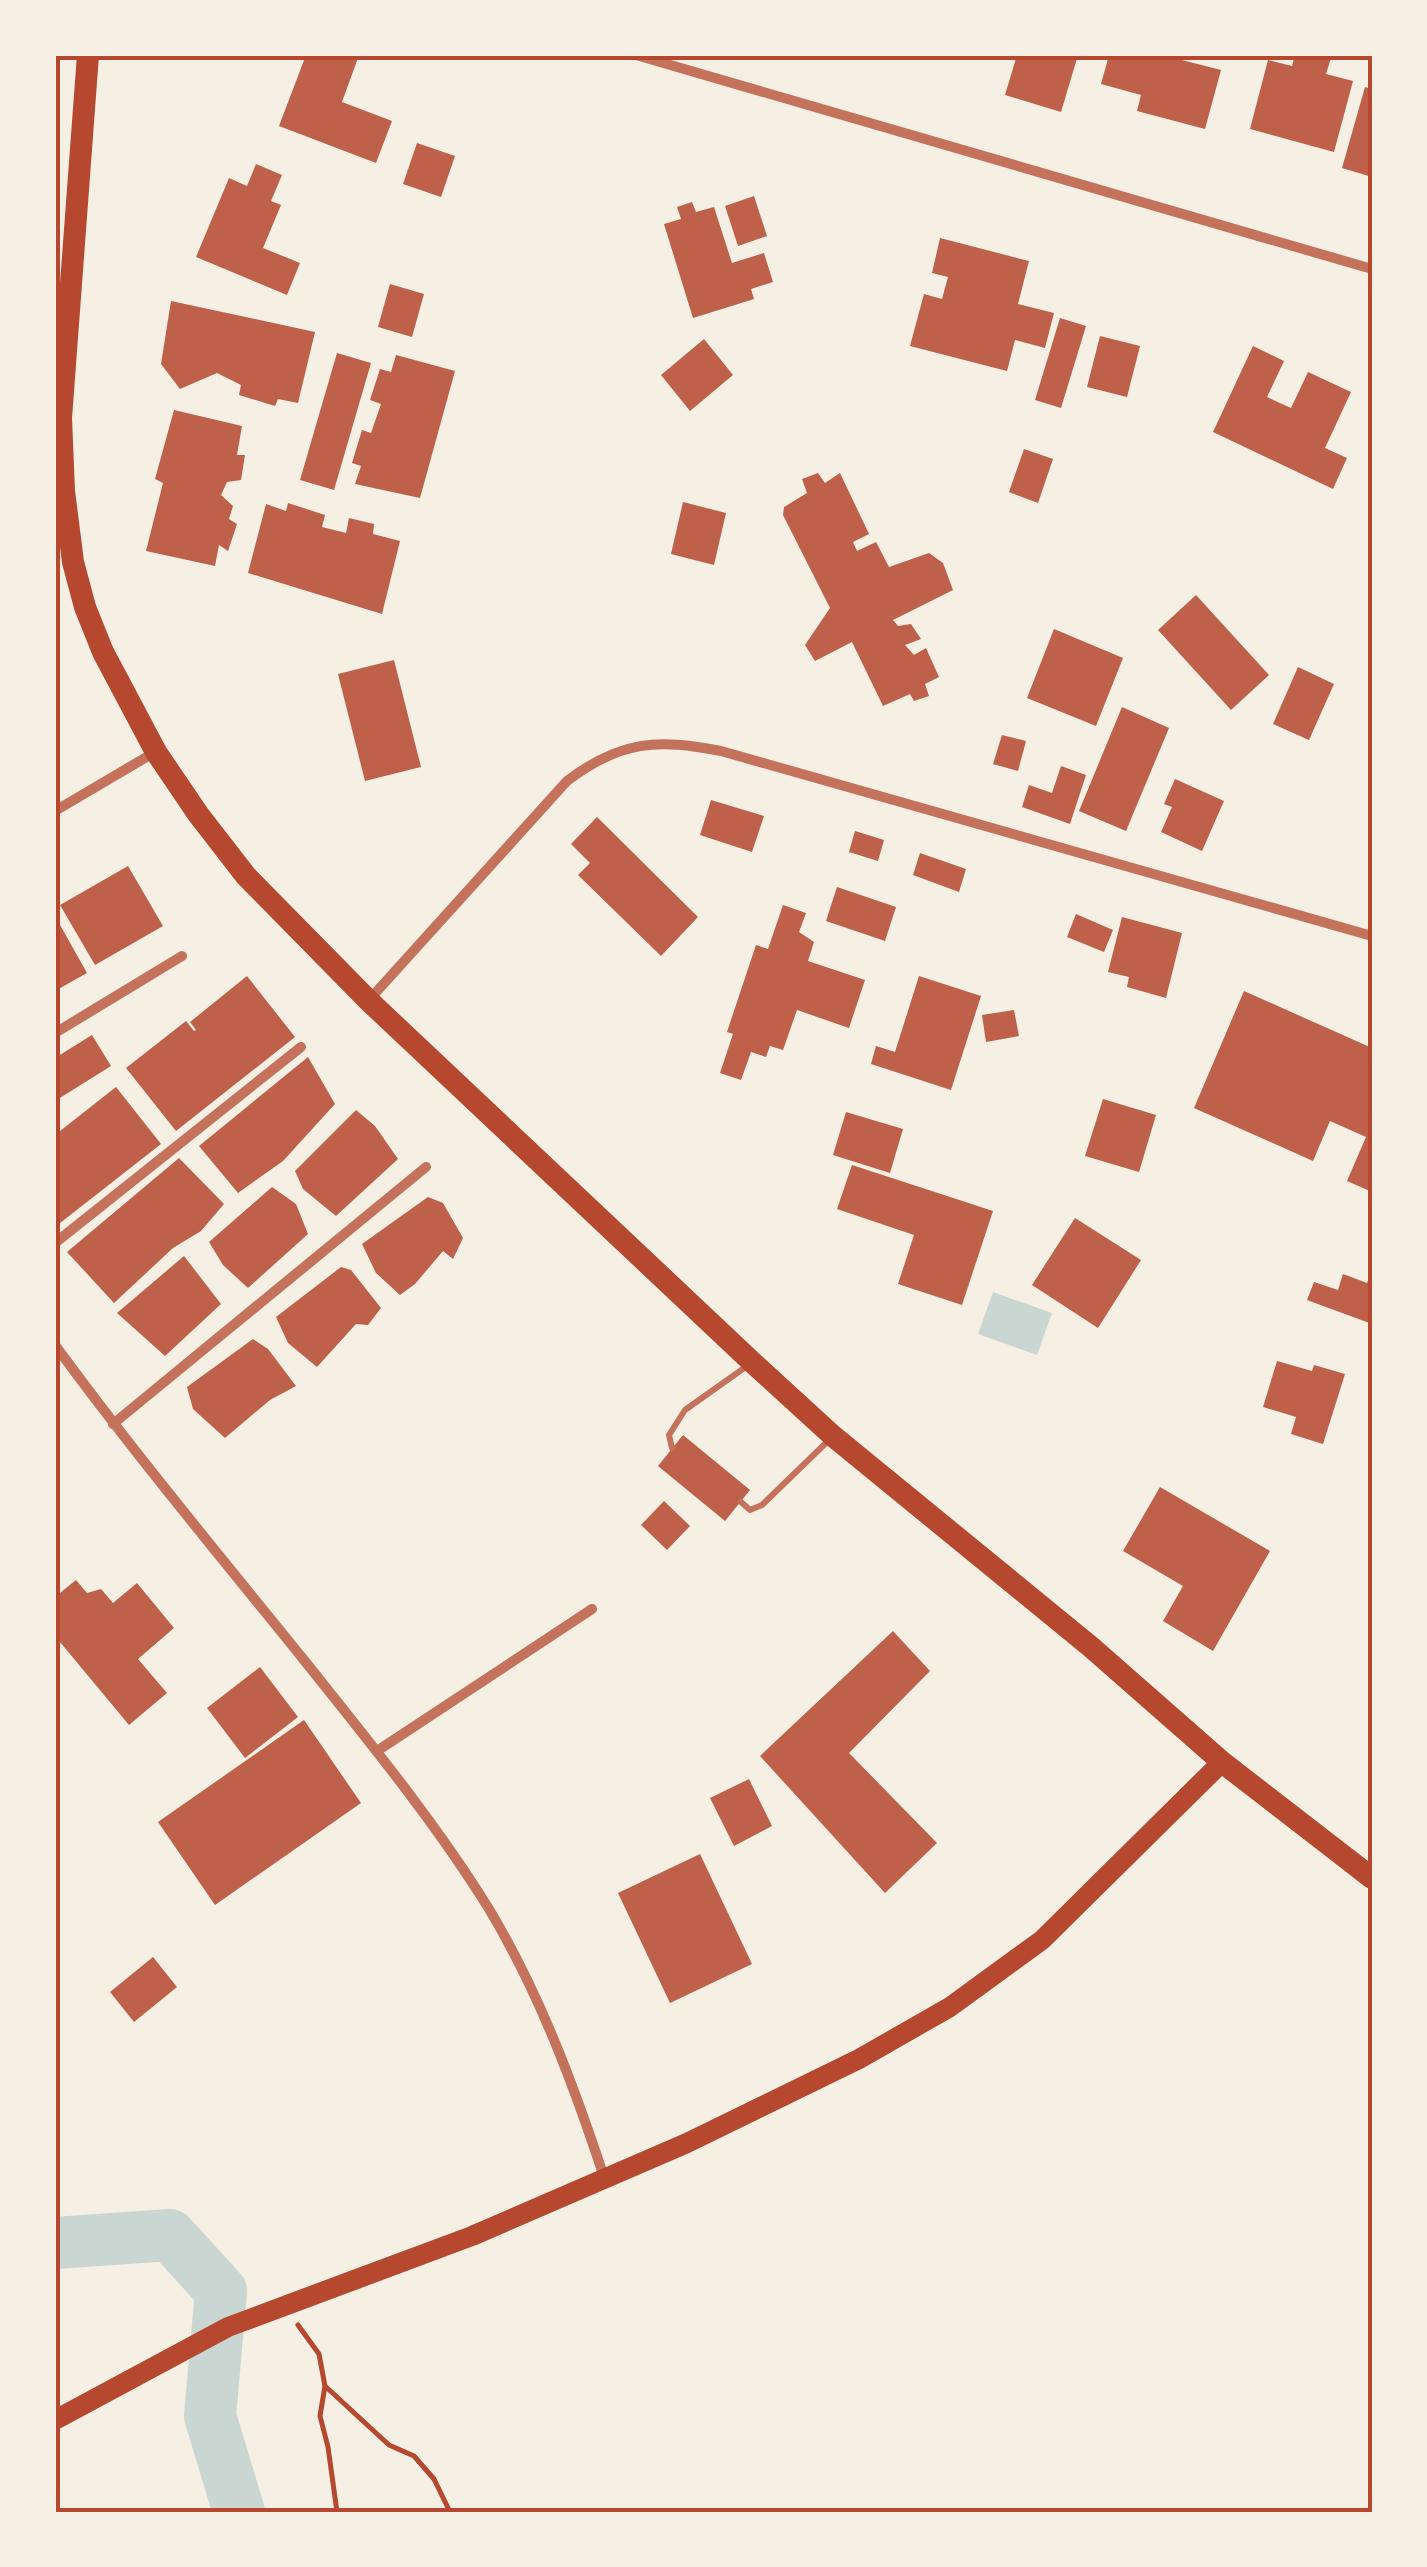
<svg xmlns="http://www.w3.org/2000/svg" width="1427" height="2567" viewBox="0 0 1427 2567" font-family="'Alegreya Sans',sans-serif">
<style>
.water{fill:#c9d6d2}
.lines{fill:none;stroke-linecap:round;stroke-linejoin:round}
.river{stroke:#c9d6d2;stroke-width:52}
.building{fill:#bf614a}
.path{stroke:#b5482f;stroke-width:5}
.service{stroke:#c5725c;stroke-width:6}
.minor{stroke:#c5725c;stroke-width:10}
.secondary{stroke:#b5482f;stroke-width:20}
.primary{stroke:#b5482f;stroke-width:22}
.neatline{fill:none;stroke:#b5482f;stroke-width:4}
</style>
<rect width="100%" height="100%" fill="#f6efe4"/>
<polygon class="water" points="993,1292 1052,1313 1037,1355 978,1334"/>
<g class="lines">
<polyline class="river" points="55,2243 170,2235 221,2291 210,2416 239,2512"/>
</g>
<g class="building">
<polygon points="306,55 359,55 342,102 392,121 376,163 279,126"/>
<polygon points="1017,55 1078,55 1061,112 1005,95"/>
<polygon points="1109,55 1183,55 1182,60 1221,70 1205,129 1137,111 1141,95 1101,84"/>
<polygon points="1295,55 1332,55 1326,74 1353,81 1334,152 1250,129 1268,60 1292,66"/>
<polygon points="1365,87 1372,89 1372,177 1342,168"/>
<polygon points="417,143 455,156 441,197 403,184"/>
<polygon points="256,164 282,175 271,201 281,205 263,248 300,263 287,295 196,257 229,178 247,186"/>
<polygon points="754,196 767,236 738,246 725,206"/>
<polygon points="692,202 696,212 714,207 732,263 764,253 773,282 751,289 754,299 693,318 664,224 681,219 677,207"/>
<polygon points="940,238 1029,261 1018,304 1054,313 1045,348 1015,340 1007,371 910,346 924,294 942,299 948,277 932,273"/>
<polygon points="390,284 424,294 412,337 378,327"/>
<polygon points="171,301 315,332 298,403 278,399 275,406 239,395 241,385 217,373 180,389 161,364"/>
<polygon points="1060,318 1086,326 1061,408 1035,400"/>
<polygon points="1100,336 1140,346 1127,397 1087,387"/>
<polygon points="704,339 733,375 690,411 661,375"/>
<polygon points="1253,346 1284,361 1267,397 1291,408 1308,372 1351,392 1325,448 1347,458 1333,489 1213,432"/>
<polygon points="337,353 371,363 334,490 300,480"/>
<polygon points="396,355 455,371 420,498 355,484 361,466 352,463 362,430 371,433 381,404 370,400 380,369 391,372"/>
<polygon points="174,410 242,426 237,455 245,455 241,480 227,482 221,495 233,506 229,519 237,524 228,551 219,545 215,566 146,551 163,483 155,479"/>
<polygon points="1024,449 1053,459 1038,503 1009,492"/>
<polygon points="818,473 825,483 840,473 869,534 853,542 857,551 876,542 889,567 929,553 943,563 953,590 893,620 898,626 911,624 921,639 905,645 914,655 926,648 939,677 925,684 929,696 914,701 910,694 883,706 852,642 815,661 805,645 830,608 783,515 784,507 807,493 802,479"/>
<polygon points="683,502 726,513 714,565 671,554"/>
<polygon points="288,503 325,515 322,527 346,533 349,518 374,524 373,534 400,541 382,614 248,573 266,504 286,511"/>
<polygon points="1196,595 1269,675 1231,710 1158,630"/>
<polygon points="1054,629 1123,658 1096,726 1027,698"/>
<polygon points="394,660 421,767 365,781 338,674"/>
<polygon points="1298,667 1334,684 1309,740 1273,724"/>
<polygon points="1122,707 1169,728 1126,831 1079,811"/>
<polygon points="1002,735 1026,741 1018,771 993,764"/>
<polygon points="1061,766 1086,775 1070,824 1022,807 1029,785 1052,793"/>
<polygon points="1175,779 1224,801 1202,851 1161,832 1172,807 1164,804"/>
<polygon points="711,800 764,816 752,852 700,835"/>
<polygon points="597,817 698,917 661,956 578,875 590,863 571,844"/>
<polygon points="855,831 884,840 878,861 849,852"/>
<polygon points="920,853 966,869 959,892 913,875"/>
<polygon points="128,866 163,926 95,965 60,905"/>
<polygon points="837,887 896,907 885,941 826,921"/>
<polygon points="783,905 806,913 799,932 814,942 808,961 865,980 849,1028 797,1010 783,1050 770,1046 766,1057 751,1052 741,1080 720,1073 733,1034 727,1032 756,945 768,949"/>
<polygon points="1076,914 1113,930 1104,952 1067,937"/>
<polygon points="55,916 87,973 55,991"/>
<polygon points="1122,917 1182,933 1166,998 1127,987 1129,977 1108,972"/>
<polygon points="247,976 295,1037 176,1131 126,1068 186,1021 194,1031 196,1030 190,1022"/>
<polygon points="919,976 981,996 951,1090 871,1064 876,1046 895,1052"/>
<polygon points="1244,991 1372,1048 1372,1192 1347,1181 1366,1137 1330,1121 1313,1161 1194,1108"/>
<polygon points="1014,1010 1019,1036 986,1042 982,1015"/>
<polygon points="92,1035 111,1066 55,1101 55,1058"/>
<polygon points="308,1057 335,1104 283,1161 238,1193 199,1146"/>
<polygon points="116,1087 161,1144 55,1227 55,1135"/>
<polygon points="1103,1099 1156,1115 1139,1172 1085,1156"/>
<polygon points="356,1110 375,1126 398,1159 336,1216 303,1189 295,1171"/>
<polygon points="846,1112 903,1129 890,1173 833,1155"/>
<polygon points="179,1158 224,1204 201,1231 173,1248 114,1303 67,1252"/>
<polygon points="852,1165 993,1211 962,1305 898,1284 914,1235 837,1209"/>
<polygon points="272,1187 296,1204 308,1234 248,1288 223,1265 209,1242"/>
<polygon points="428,1197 443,1203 463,1238 453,1259 443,1251 415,1284 400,1295 376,1273 362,1244"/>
<polygon points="1075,1218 1141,1260 1098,1328 1032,1285"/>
<polygon points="184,1256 221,1304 165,1356 117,1313"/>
<polygon points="341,1267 351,1270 381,1308 368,1325 356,1324 317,1367 288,1343 276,1317"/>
<polygon points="1372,1270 1372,1324 1307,1300 1314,1282 1338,1290 1343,1274 1367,1283"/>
<polygon points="253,1339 268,1349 296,1386 270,1400 225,1438 193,1409 187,1387"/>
<polygon points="1277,1361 1312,1371 1314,1365 1345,1374 1323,1444 1291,1434 1296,1417 1263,1407"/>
<polygon points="683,1435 750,1490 725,1521 658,1466"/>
<polygon points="1160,1487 1270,1551 1213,1651 1163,1621 1183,1586 1123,1551"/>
<polygon points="664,1501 690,1526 667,1550 641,1525"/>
<polygon points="76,1580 87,1593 101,1589 113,1603 137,1583 174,1628 138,1659 167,1693 129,1725 55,1636 55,1597"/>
<polygon points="893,1631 930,1671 849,1753 937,1843 885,1893 760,1756"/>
<polygon points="260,1667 298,1717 245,1758 207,1708"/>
<polygon points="304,1720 361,1803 215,1905 158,1822"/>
<polygon points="749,1779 772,1826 734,1846 710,1798"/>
<polygon points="700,1854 752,1964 670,2003 618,1893"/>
<polygon points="153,1957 177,1987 134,2022 110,1992"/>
</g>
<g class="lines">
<g class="path">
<polyline points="298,2325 319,2354 325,2386 320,2416 328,2447 337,2512"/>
<polyline points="325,2386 389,2445 414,2456 434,2479 450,2512"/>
</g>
<g class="service">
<polyline points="672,1448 669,1435 685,1410 747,1366"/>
<polyline points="741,1502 750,1510 762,1505 829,1440"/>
</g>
<g class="minor">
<polyline points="636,55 1372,269"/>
<polyline points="55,811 155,752"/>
<path d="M369 1000 567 781C621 740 657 739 721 751L1372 936"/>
<polyline points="55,1033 182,956"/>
<polyline points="55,1243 301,1047"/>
<path d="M55 1345C134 1453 220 1556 304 1660 367 1739 436 1823 489 1909 540 1994 574 2086 605 2180"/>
<polyline points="113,1424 426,1167"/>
<polyline points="377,1751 592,1609"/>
</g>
<polyline class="secondary" points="55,2420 228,2327 472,2236 687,2143 859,2059 950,2007 1042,1940 1222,1762"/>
<polyline class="primary" points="88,55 61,418 64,491 73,562 85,607 103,652 156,752 198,814 246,876 369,1001 752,1362 833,1436 1091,1647 1222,1762 1372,1878"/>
</g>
<rect width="1427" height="2567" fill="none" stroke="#f6efe4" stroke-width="115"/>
<rect x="58" y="58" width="1312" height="2452" class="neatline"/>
</svg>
